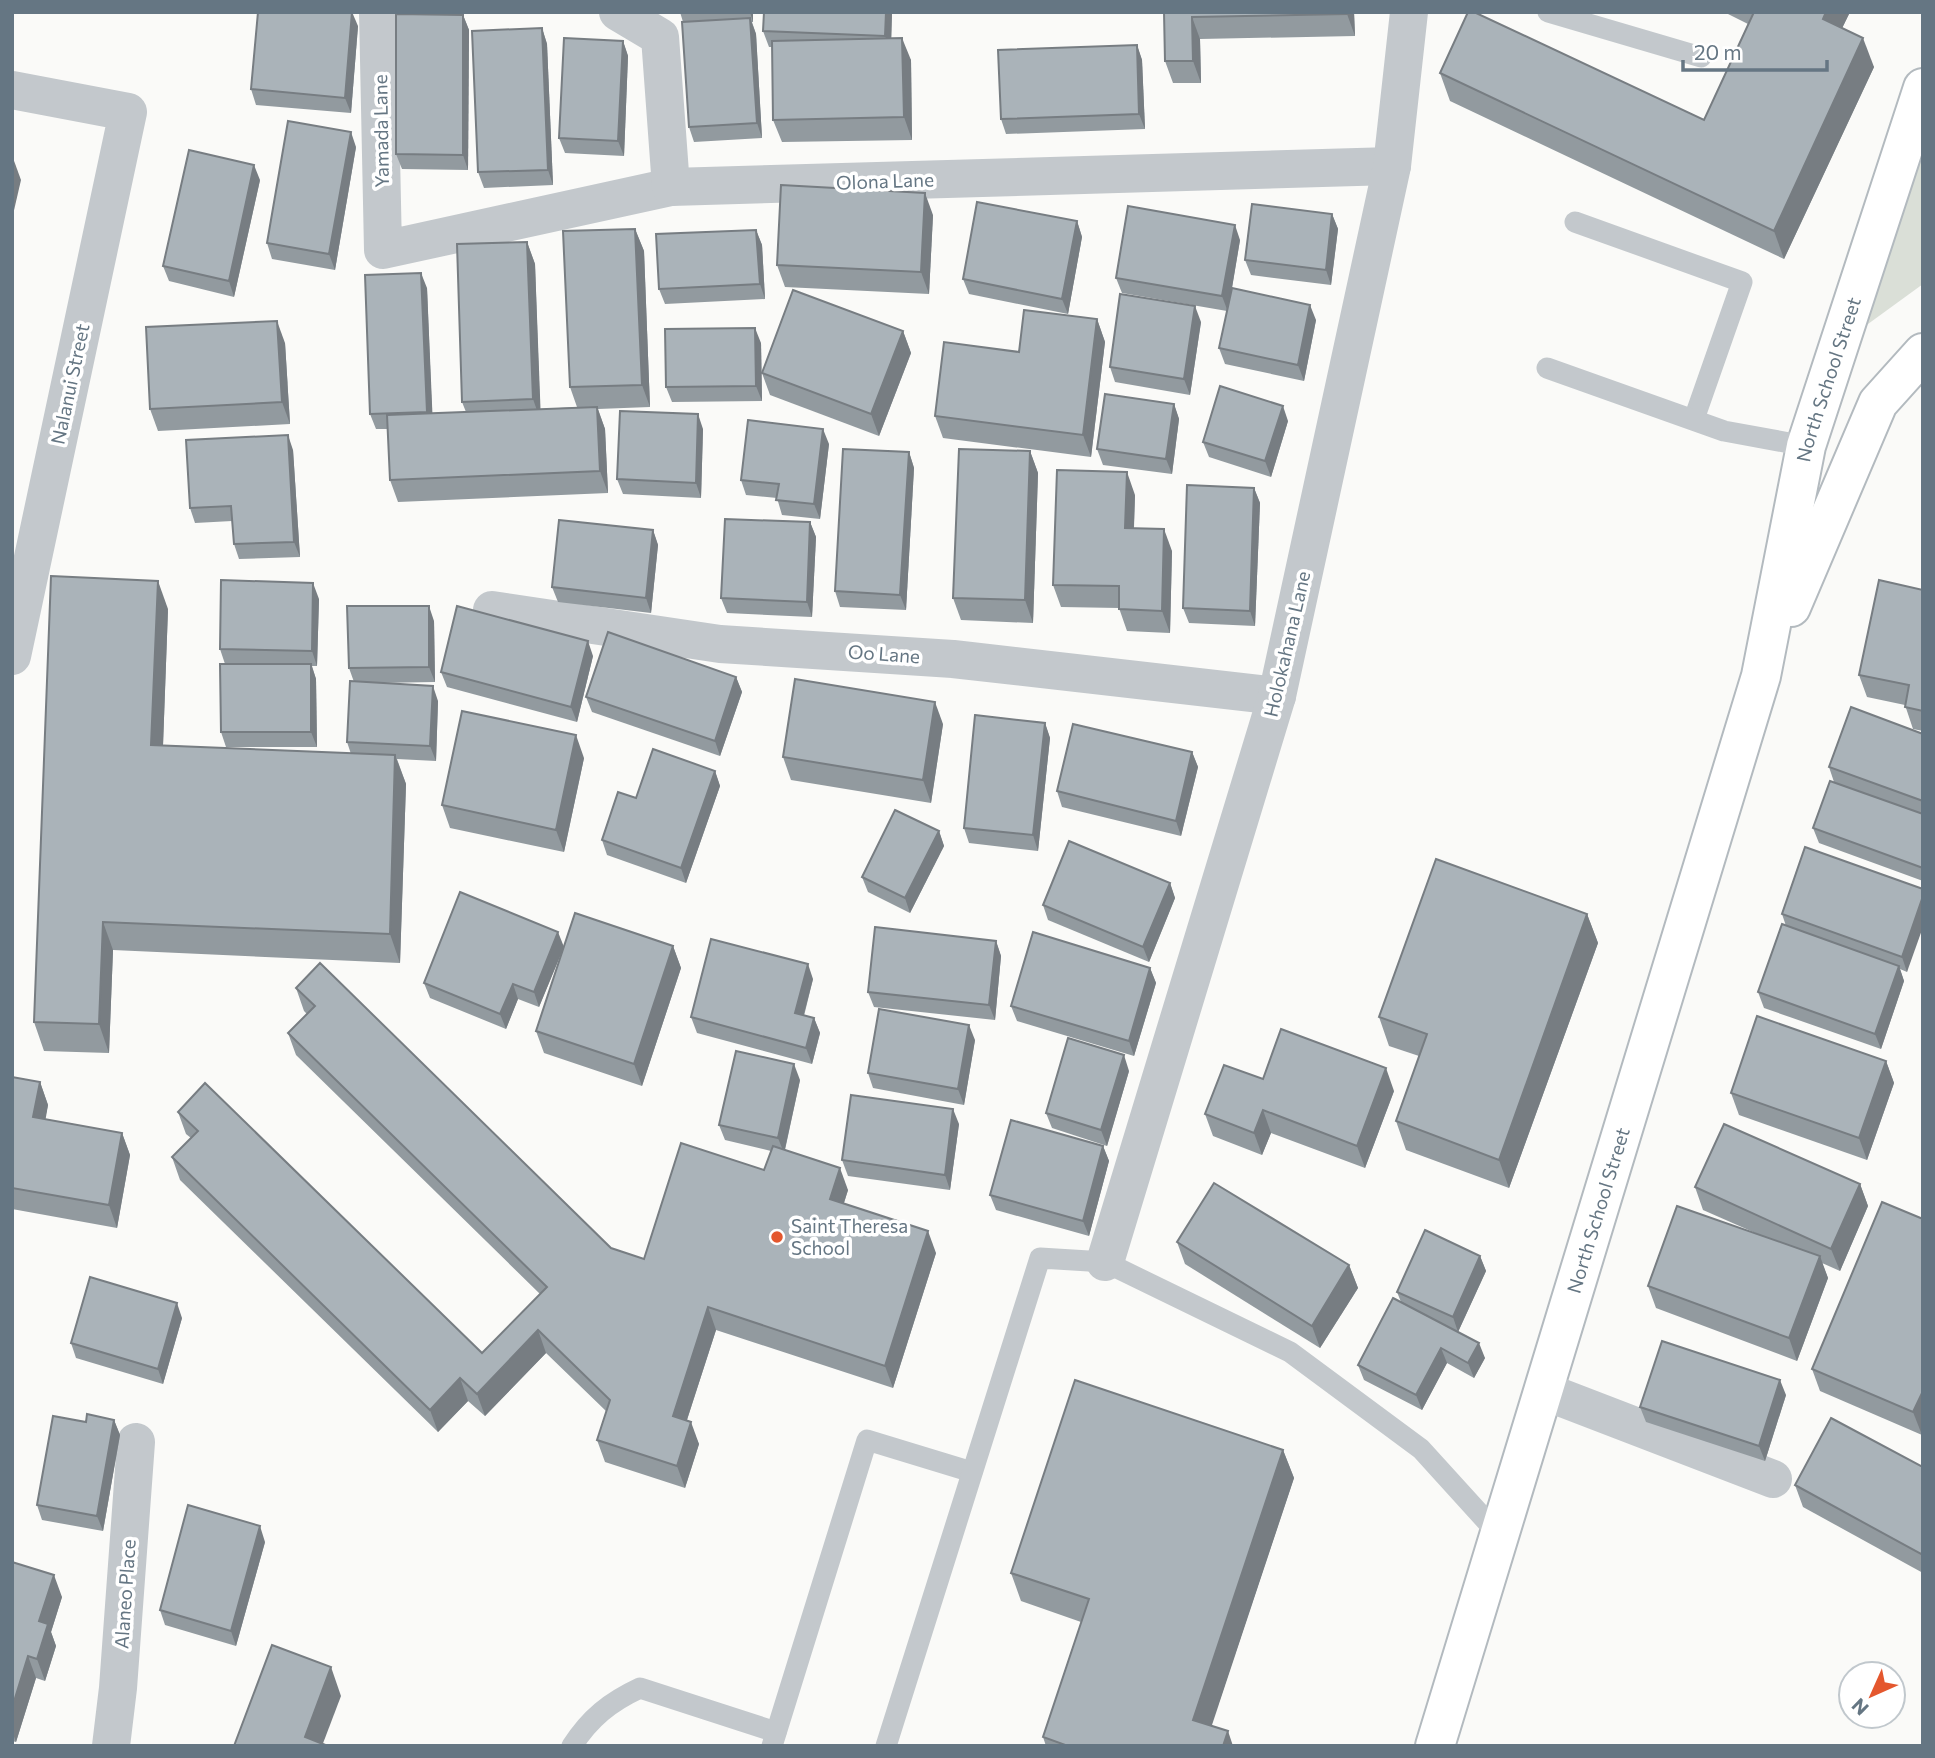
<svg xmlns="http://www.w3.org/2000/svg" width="1935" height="1758" viewBox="0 0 1935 1758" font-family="Commissioner,sans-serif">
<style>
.green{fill:#dadfd7}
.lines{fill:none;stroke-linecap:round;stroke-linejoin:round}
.secondary-casing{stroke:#b3babf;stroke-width:42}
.lane{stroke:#c3c8cc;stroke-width:21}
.street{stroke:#c3c8cc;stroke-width:38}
.secondary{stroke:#fff;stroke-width:38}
.wall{fill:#929a9f}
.shaded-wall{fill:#777d82}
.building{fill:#aab3b9;stroke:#777d82;stroke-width:2}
.poi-dot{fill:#e4572e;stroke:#fff;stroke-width:2.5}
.labels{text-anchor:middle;stroke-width:7;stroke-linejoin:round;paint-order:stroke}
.street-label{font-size:19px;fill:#657683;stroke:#fff}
.poi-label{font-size:19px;fill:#657683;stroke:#fff;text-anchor:start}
</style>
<rect width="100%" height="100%" fill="#fafaf8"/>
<polygon class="green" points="1916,149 1923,160 1923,284 1857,332"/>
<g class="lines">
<defs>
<g id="secondary">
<polyline points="1791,607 1878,403 1923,353"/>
<path id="s1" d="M1435 1746 1761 676 1806 446 1923 88"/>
</g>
</defs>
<use href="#secondary" class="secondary-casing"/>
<g class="lane">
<polyline points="1548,12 1701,57"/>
<polyline points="1575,222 1742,282 1694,419"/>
<polyline points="1547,368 1724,431 1806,446"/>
<path d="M572 1746C590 1718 610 1702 640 1688L776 1732"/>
<polyline points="772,1746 867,1440 972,1472"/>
<polyline points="886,1746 1040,1258 1105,1262 1290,1352 1421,1449 1500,1536"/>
</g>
<g class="street">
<polyline points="378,12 383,250 671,187 1392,166"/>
<polyline points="618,12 660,37 671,187"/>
<polyline points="12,90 128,112 12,656"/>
<polyline points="492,610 720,644 953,659 1277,696"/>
<polyline points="1105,1262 1277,696 1392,166 1409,12"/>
<polyline points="1544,1391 1773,1479"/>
<polyline points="111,1746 118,1688 136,1442"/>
</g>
<use href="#secondary" class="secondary"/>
</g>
<g class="wall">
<polygon points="680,12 753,12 753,22 752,22 756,34 762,138 694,142 689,127 683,22"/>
<polygon points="892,12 891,38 911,60 912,140 782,142 773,120 772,47 769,47 763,31"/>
<polygon points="1164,12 1354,12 1355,36 1200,39 1201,83 1173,83 1165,61"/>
<polygon points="1724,12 1850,12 1842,28 1874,67 1784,259 1450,101 1440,73 1704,120 1748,24"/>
<polygon points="463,15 469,30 468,170 402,169 396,154"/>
<polygon points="358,26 351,113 256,105 251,89"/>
<polygon points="542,28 547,44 553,185 484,188 478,172"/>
<polygon points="623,41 628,56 624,156 565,153 559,138"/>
<polygon points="1137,45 1142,60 1145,129 1006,134 1001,119"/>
<polygon points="356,147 335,270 272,259 267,243"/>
<polygon points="260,180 234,297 169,281 163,266"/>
<polygon points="1332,214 1338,229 1331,285 1251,275 1245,260"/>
<polygon points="933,215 929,294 785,287 777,265"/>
<polygon points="1077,221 1082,237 1068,314 969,294 963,279"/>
<polygon points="635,229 644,251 650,407 598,409 605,429 608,493 398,502 390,480 388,429 376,429 370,414 427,288 432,413 466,412 462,402 527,242 535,264 540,409 577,407 570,387"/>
<polygon points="756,230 762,245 765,299 665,304 659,289"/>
<polygon points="1240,240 1230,299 1316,320 1304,381 1225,364 1219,348 1227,311 1122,293 1116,278"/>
<polygon points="1097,319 1105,342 1091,457 943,438 935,416 1019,352"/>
<polygon points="1201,322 1190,395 1115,382 1110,367"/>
<polygon points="903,331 911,353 879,436 770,395 762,373"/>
<polygon points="285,343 290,424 158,431 150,409"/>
<polygon points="761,343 762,401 672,402 666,387"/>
<polygon points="1174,404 1179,419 1172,474 1103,465 1097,449"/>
<polygon points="1288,421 1271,477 1209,457 1203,442"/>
<polygon points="703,429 701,498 623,494 617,479"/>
<polygon points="829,444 820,519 782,515 777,498 746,495 741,480"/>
<polygon points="293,450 300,557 239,559 234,544 232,521 195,523 190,508"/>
<polygon points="1030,451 1038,473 1033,623 961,620 953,598"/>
<polygon points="909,452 914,468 906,610 840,607 835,591"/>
<polygon points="1254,488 1260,503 1255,626 1189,623 1183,608"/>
<polygon points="1135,495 1134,528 1172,551 1170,633 1127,631 1119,608 1061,607 1053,585"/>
<polygon points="810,522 816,537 812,617 727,613 721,598"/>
<polygon points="653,530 658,545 651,613 558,602 552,587"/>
<polygon points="1923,590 1923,731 1913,729 1905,705 1867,697 1859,675"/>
<polygon points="319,599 317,666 312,666 316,679 317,747 226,747 221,732 225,664 220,649"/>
<polygon points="168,609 163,745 351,754 347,742 354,682 349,668 434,621 435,682 377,683 438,701 436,761 397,759 406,784 400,963 113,950 109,1053 44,1051 34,1022"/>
<polygon points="593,656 577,722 447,687 441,672"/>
<polygon points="736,677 742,692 720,756 592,712 586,697"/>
<polygon points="1045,723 1050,738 1038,851 969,843 964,828"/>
<polygon points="943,724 931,803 791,780 783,757"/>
<polygon points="1923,734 1923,881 1819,843 1813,828 1834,782 1829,767"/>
<polygon points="1192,752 1198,767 1181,836 1062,807 1057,791"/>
<polygon points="584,758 564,852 450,828 442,805"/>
<polygon points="715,771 720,786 686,883 607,855 602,840"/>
<polygon points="939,831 944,846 910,913 868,892 862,877"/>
<polygon points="1170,883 1175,898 1149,962 1048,920 1043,905"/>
<polygon points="1923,889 1907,972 1900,969 1904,981 1881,1049 1764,1008 1758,992 1786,926 1782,914"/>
<polygon points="1587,914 1598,943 1509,1188 1406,1150 1396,1121 1419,1056 1389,1046 1379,1017"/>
<polygon points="996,941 1001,956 995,1020 874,1007 868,992"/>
<polygon points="564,946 673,946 681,968 642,1086 544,1053 536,1031 562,951 539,1007 518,999 506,1029 430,998 424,983"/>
<polygon points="1150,968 1156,983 1134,1056 1017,1021 1011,1006"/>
<polygon points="813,979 804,1016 814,1018 820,1033 812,1064 697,1033 691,1017"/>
<polygon points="296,988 611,1248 644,1259 764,1170 771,1151 725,1140 719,1125 800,1080 785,1150 848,1190 844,1203 936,1253 893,1388 716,1330 687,1420 699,1444 685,1488 605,1462 597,1440 606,1411 546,1353 485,1416 468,1401 438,1432 180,1180 172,1157 191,1138 186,1134 178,1112 482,1353 540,1294 296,1055 288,1033 307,1014 304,1011"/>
<polygon points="975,1040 964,1105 873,1088 868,1073"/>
<polygon points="1886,1061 1894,1083 1867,1160 1739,1115 1731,1093"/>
<polygon points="1129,1071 1107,1146 1052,1128 1046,1113"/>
<polygon points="12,1077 40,1082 48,1105 45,1119 122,1133 130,1155 117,1228 12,1209"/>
<polygon points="1263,1079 1394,1091 1365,1168 1271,1133 1262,1155 1213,1136 1205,1114"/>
<polygon points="959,1124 950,1190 848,1176 842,1160"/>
<polygon points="1103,1146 1109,1161 1089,1236 996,1210 990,1195"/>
<polygon points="1860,1184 1868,1206 1840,1271 1822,1263 1828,1278 1797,1361 1656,1308 1648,1286 1760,1235 1703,1210 1695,1187"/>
<polygon points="1923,1219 1922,1435 1820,1391 1812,1369"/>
<polygon points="1177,1242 1349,1265 1358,1288 1320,1348 1185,1264"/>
<polygon points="1480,1256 1486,1271 1458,1332 1485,1358 1474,1378 1447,1363 1422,1410 1364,1380 1358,1365 1401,1302 1397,1292"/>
<polygon points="182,1318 163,1384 76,1358 71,1343"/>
<polygon points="1786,1395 1765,1461 1646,1422 1640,1407"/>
<polygon points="114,1420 120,1435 103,1531 42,1520 37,1505 86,1422"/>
<polygon points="1283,1450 1294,1478 1211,1726 1233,1746 1046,1746 1043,1737 1081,1622 1021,1601 1011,1573"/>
<polygon points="1923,1467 1923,1573 1803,1507 1795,1485"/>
<polygon points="265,1542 236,1646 165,1625 160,1610"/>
<polygon points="12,1562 62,1597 51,1632 56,1646 45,1681 36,1678 16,1742 12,1741"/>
</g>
<g class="shaded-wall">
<polygon points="352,12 358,26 351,113 345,98"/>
<polygon points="750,12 753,12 753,22"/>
<polygon points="886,12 892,12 891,51 885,36"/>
<polygon points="1347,12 1354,12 1355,36 1347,14"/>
<polygon points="1826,12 1850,12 1833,47 1823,19"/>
<polygon points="463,15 469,30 468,170 463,155"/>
<polygon points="1192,17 1200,39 1201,83 1193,61"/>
<polygon points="750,18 756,34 762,138 757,123"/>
<polygon points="542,28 547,44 553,185 548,170"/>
<polygon points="902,38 911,60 912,140 904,117"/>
<polygon points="1863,38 1874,67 1784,259 1774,231"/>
<polygon points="623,41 628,56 624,156 618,141"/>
<polygon points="1137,45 1142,60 1145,129 1139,114"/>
<polygon points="351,132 356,147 335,270 329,254"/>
<polygon points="13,158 21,180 12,219 12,162"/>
<polygon points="254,165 260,180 234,297 229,281"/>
<polygon points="925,193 933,215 929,294 921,272"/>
<polygon points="1332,214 1338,229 1331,285 1326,270"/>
<polygon points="1077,221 1082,237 1068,314 1062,299"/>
<polygon points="1235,225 1240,240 1228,312 1222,296"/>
<polygon points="635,229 644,251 650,407 642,385"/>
<polygon points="756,230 762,245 765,299 760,284"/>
<polygon points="527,242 535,264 541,422 533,399"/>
<polygon points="421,273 427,288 433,427 427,412"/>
<polygon points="1310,305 1316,320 1304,381 1298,365"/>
<polygon points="1195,306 1201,322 1190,395 1184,379"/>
<polygon points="1097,319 1105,342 1091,457 1083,435"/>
<polygon points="277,321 285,343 290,424 282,402"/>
<polygon points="755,328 761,343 762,401 756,386"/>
<polygon points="903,331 911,353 879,436 871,414"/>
<polygon points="1174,404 1179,419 1172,474 1166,459"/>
<polygon points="1283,406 1288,421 1271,477 1265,461"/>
<polygon points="597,407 605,429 608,493 600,471"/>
<polygon points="698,414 703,429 701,498 696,483"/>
<polygon points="823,429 829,444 820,519 814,504"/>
<polygon points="288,435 293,450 300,557 294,542"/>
<polygon points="1030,451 1038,473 1033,623 1025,600"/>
<polygon points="909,452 914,468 906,610 900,595"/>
<polygon points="1127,472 1135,495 1133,550 1125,528"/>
<polygon points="1254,488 1260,503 1255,626 1250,611"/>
<polygon points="810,522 816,537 812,617 807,602"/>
<polygon points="1164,529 1172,551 1170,633 1162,611"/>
<polygon points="653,530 658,545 651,613 646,598"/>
<polygon points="158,581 168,609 162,773 151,745"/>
<polygon points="313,583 319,599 317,666 312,651"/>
<polygon points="429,606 434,621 435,682 429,667"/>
<polygon points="588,641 593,656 577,722 571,707"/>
<polygon points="311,664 316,679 317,747 311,732"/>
<polygon points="736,677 742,692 720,756 715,741"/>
<polygon points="433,686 438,701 436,761 430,746"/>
<polygon points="935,702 943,724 931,803 923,780"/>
<polygon points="1045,723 1050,738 1038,851 1033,835"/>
<polygon points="576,735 584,758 564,852 556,830"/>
<polygon points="1192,752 1198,767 1181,836 1176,821"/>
<polygon points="395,755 406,784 400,963 390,934"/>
<polygon points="715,771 720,786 686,883 681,868"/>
<polygon points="939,831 944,846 910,913 905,898"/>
<polygon points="1170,883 1175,898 1149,962 1143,947"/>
<polygon points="1923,896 1923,927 1907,972 1902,957"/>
<polygon points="1587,914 1598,943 1509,1188 1499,1160"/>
<polygon points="103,922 113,950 109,1053 99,1024"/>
<polygon points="558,932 564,947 539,1007 534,992"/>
<polygon points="996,941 1001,956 995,1020 989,1005"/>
<polygon points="673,946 681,968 642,1086 634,1064"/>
<polygon points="808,964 813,979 800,1029 795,1013"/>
<polygon points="1899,966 1904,981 1881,1049 1875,1034"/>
<polygon points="1150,968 1156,983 1134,1056 1129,1041"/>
<polygon points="513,984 518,999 506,1029 500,1014"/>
<polygon points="814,1018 820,1033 812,1064 806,1048"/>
<polygon points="969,1025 975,1040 964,1105 958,1089"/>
<polygon points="1124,1055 1129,1071 1107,1146 1101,1130"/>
<polygon points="1886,1061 1894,1083 1867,1160 1859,1138"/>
<polygon points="794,1064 800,1080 784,1153 778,1138"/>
<polygon points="1386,1068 1394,1091 1365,1168 1357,1146"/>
<polygon points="40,1082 48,1105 42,1140 33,1117"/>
<polygon points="953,1109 959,1124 950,1190 945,1175"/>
<polygon points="1263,1110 1271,1133 1262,1155 1254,1133"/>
<polygon points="122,1133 130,1155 117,1228 109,1205"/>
<polygon points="1103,1146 1109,1161 1089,1236 1083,1221"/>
<polygon points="840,1168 848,1190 838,1221 830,1199"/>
<polygon points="1860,1184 1868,1206 1840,1271 1831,1249"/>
<polygon points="928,1231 936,1253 893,1388 885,1366"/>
<polygon points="1480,1256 1486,1271 1458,1332 1453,1317"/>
<polygon points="1820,1256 1828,1278 1797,1361 1789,1338"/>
<polygon points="1349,1265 1358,1288 1320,1348 1312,1326"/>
<polygon points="177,1303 182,1318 163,1384 158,1369"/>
<polygon points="708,1307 716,1330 681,1438 673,1416"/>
<polygon points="538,1330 546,1353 485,1416 477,1394"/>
<polygon points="1479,1343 1485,1358 1474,1378 1468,1363"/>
<polygon points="1441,1348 1447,1363 1422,1410 1416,1395"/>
<polygon points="460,1378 468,1401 438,1432 430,1410"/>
<polygon points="1780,1380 1786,1395 1765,1461 1759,1446"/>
<polygon points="1923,1391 1923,1432 1922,1435 1913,1412"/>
<polygon points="114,1420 120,1435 103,1531 97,1516"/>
<polygon points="691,1422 699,1444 685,1488 677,1466"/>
<polygon points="1283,1450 1294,1478 1205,1746 1193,1720"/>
<polygon points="260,1526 265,1542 236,1646 231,1631"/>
<polygon points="54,1575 62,1597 51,1632 56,1646 45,1681 37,1659 39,1621"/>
<polygon points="28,1656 36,1678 16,1742 12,1731 12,1708"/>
<polygon points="331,1667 341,1696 322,1746 305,1737"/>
<polygon points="1228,1731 1233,1746 1223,1746"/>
</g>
<g class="building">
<polygon points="258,12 352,12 345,98 251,89"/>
<polygon points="764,12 886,12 885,36 763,31"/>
<polygon points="1164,12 1347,12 1347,14 1192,17 1193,61 1165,61"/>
<polygon points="1468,12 1474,12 1704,120 1754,12 1826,12 1823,19 1863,38 1774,231 1440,73"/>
<polygon points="396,14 463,15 463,155 396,154"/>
<polygon points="750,18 757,123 689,127 682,22"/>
<polygon points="542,28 548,170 478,172 472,31"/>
<polygon points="564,38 623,41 618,141 559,138"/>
<polygon points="902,38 904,117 773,120 772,41"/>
<polygon points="1137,45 1139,114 1001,119 998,50"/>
<polygon points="288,121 351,132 329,254 267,243"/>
<polygon points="189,150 254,165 229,281 163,266"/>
<polygon points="781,185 925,193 921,272 777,265"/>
<polygon points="977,202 1077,221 1062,299 963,279"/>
<polygon points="1252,204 1332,214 1326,270 1245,260"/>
<polygon points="1128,206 1235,225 1222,296 1116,278"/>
<polygon points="635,229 642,385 570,387 563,231"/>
<polygon points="756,230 760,284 659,289 656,234"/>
<polygon points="527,242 533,399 462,402 457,244"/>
<polygon points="421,273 427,412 370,414 365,275"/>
<polygon points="1232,288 1310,305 1298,365 1219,348"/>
<polygon points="793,290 903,331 871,414 762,373"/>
<polygon points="1120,294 1195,306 1184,379 1110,367"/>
<polygon points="1024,310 1097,319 1083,435 935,416 944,342 1019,352"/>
<polygon points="277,321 282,402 150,409 146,327"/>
<polygon points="755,328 756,386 666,387 665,329"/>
<polygon points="1220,386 1283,406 1265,461 1203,442"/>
<polygon points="1105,394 1174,404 1166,459 1097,449"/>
<polygon points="597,407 600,471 390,480 387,415"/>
<polygon points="620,411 698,414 696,483 617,479"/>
<polygon points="748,420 823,429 814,504 776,500 779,484 741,480"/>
<polygon points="288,435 294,542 234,544 231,506 190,508 186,440"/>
<polygon points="843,449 909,452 900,595 835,591"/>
<polygon points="959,449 1030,451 1025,600 953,598"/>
<polygon points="1057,470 1127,472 1125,528 1164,529 1162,611 1119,609 1119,586 1053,585"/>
<polygon points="1187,485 1254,488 1250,611 1183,608"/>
<polygon points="725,519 810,522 807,602 721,598"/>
<polygon points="559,520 653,530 646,598 552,587"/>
<polygon points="51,576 158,581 151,745 395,755 390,934 103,922 99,1024 34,1022"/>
<polygon points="221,580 313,583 312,651 220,649"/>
<polygon points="1879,580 1923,590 1923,711 1905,707 1909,685 1859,675"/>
<polygon points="347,606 429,606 429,667 349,668"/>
<polygon points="457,606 588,641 571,707 441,672"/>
<polygon points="608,632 736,677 715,741 586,697"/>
<polygon points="220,664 311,664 311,732 221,732"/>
<polygon points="795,679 935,702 923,780 783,757"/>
<polygon points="350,681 433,686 430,746 347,742"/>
<polygon points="1851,707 1923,734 1923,801 1829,767"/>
<polygon points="462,711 576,735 556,830 442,805"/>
<polygon points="975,715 1045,723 1033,835 964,828"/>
<polygon points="1073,724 1192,752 1176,821 1057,791"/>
<polygon points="653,749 715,771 681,868 602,840 618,792 636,798"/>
<polygon points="1830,781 1923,814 1923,868 1813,828"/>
<polygon points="895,810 939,831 905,898 862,877"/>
<polygon points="1069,841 1170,883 1143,947 1043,905"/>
<polygon points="1805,847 1923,889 1923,896 1902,957 1782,914"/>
<polygon points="1436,859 1587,914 1499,1160 1396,1121 1427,1034 1379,1017"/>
<polygon points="460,892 558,932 534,992 513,984 500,1014 424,983"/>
<polygon points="575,913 673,946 634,1064 536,1031"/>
<polygon points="1782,924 1899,966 1875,1034 1758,992"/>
<polygon points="875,927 996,941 989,1005 868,992"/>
<polygon points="1033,932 1150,968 1129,1041 1011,1006"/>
<polygon points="711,939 808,964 795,1013 814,1018 806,1048 691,1017"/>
<polygon points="320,963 611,1248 644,1259 681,1143 764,1170 773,1146 840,1168 830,1199 928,1231 885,1366 708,1307 673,1416 691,1422 677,1466 597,1440 610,1400 538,1330 477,1394 460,1378 430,1410 172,1157 198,1131 178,1112 205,1083 482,1353 547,1287 288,1033 315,1006 296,988"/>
<polygon points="879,1009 969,1025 958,1089 868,1073"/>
<polygon points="1757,1016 1886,1061 1859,1138 1731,1093"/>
<polygon points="1281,1029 1386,1068 1357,1146 1263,1110 1254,1133 1205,1114 1224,1065 1263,1079"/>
<polygon points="1068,1038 1124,1055 1101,1130 1046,1113"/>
<polygon points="736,1051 794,1064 778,1138 719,1125"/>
<polygon points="12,1077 40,1082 33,1117 122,1133 109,1205 12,1188"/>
<polygon points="851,1095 953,1109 945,1175 842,1160"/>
<polygon points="1011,1120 1103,1146 1083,1221 990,1195"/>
<polygon points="1724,1124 1860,1184 1831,1249 1695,1187"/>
<polygon points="1214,1183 1349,1265 1312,1326 1177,1242"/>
<polygon points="1882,1202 1923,1219 1923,1391 1913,1412 1812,1369"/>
<polygon points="1677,1206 1820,1256 1789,1338 1648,1286"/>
<polygon points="1425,1230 1480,1256 1453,1317 1397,1292"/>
<polygon points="90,1277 177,1303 158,1369 71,1343"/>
<polygon points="1393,1298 1479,1343 1468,1363 1441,1348 1416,1395 1358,1365"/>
<polygon points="1662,1341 1780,1380 1759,1446 1640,1407"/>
<polygon points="1075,1380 1283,1450 1193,1720 1228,1731 1223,1746 1068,1746 1043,1737 1089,1599 1011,1573"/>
<polygon points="87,1414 114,1420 97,1516 37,1505 53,1416 86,1422"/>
<polygon points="1831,1418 1923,1467 1923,1551 1921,1554 1795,1485"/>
<polygon points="188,1505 260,1526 231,1631 160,1610"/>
<polygon points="12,1562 54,1575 39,1621 48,1624 37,1659 28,1656 12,1708"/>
<polygon points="272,1645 331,1667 305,1737 328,1746 234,1746"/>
</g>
<circle class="poi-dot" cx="777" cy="1237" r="7"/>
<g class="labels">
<g class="street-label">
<text transform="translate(381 131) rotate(-91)" y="7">Yamada Lane</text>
<text transform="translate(885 181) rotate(-2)" y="7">Olona Lane</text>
<text dy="7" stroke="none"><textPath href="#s1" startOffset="1423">North School Street</textPath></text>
<text transform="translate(70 384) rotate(-78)" y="7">Nalanui Street</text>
<text transform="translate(1287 644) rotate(-77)" y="7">Holokahana Lane</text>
<text transform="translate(884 654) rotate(4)" y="7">Oo Lane</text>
<text dy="7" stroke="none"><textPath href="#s1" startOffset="560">North School Street</textPath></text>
<text transform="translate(125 1594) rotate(-86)" y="7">Alaneo Place</text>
</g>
<g class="poi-label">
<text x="791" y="1233">Saint Theresa<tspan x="791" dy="22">School</tspan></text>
</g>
</g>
<rect width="1935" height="1758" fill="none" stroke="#657683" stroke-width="28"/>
<g transform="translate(1872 1695) rotate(225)"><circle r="33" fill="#ffffff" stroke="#c1c8cd" stroke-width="2"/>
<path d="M0-5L12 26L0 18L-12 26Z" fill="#e4572e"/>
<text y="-10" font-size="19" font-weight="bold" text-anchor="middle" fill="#657683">N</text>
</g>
<path d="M1683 60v10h144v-10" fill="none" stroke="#657683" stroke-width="3.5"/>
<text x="1694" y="60" font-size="21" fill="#657683" stroke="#ffffff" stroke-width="5" paint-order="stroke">20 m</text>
</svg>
